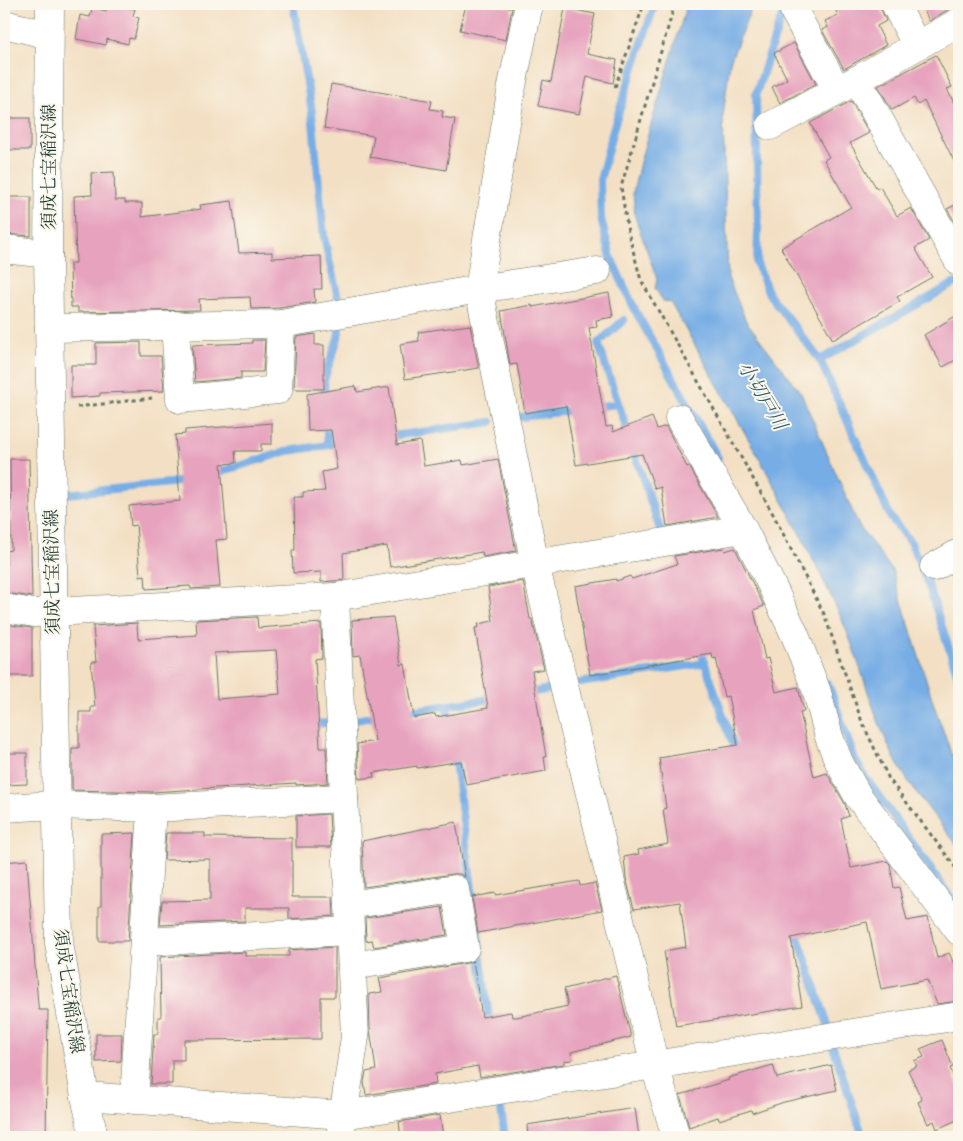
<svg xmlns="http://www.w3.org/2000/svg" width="963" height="1141" viewBox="0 0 963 1141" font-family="'IM FELL Great Primer','Noto Serif JP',serif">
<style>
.water{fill:#77ade5;stroke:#4b758c}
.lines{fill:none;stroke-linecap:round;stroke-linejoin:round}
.stream{stroke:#77ade5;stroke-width:8}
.building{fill:#e7a3be;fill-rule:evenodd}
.minor-casing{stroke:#697666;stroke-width:29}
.major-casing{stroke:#697666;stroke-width:29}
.path{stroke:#697666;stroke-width:3;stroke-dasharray:4 4;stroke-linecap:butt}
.minor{stroke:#fff;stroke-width:28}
.major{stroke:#fff;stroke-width:28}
.labels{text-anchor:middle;stroke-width:4;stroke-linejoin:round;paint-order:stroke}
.street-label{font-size:18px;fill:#1f3d34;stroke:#fbf7ec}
.water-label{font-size:19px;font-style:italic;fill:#395f69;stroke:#fbf7ec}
</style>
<rect width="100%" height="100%" fill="#fbf7ec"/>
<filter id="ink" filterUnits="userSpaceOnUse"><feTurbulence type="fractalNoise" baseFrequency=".02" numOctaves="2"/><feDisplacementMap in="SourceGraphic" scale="10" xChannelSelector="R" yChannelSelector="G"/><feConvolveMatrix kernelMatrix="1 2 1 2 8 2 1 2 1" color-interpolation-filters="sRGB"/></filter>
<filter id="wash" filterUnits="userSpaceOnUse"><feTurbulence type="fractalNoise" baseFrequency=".0096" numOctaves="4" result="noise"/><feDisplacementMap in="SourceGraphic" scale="20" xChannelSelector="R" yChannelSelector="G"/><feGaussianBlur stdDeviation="1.12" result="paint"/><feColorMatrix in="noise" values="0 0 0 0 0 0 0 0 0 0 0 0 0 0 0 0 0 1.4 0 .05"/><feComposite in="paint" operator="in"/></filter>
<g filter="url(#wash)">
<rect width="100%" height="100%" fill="#f3e0c4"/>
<path class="water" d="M687 4H753L730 62 723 117 728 278 746 321 801 393 859 526 892 570 935 708 951 752 959 765V848C937 818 905 783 890 749 869 705 859 655 838 611 789 505 728 404 670 302L663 301 655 288 657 279 635 217 633 192 641 158Z"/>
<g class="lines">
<g class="stream">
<polyline points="293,4 312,112 324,238 338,298"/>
<polyline points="655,4 614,126 600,180 601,219 611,258 624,286 636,312 718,458"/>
<polyline points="785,6 756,94 758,231 757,264 769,294 820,360 891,518 911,543 928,584 959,679"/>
<polyline points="624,320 598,343 629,435"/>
<polyline points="820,360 955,283"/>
<polyline points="325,401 324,380 338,338 340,325"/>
<polyline points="592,407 618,404"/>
<polyline points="521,417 576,410"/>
<polyline points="326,422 328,445"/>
<polyline points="386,437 491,422"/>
<polyline points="632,446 661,532"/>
<polyline points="213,474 288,451 342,443"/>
<polyline points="67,494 188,481"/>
<polyline points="699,646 736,753"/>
<polyline points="580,683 705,663"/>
<polyline points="828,683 855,760 865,777 958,907"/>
<polyline points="527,693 551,689"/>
<polyline points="447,706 450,724"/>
<polyline points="404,712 496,698"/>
<polyline points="353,720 380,716"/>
<polyline points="310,724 327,723"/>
<polyline points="454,753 490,1026"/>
<polyline points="795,928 828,1025"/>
<polyline points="833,1047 863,1137"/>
<polyline points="500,1102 505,1137"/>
</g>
</g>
<g id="blocks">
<g class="building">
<polygon points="108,4 135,9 133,16 139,18 134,39 129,38 128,44 107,39 106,45 76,39 80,15 90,17 92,8 106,11"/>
<polygon points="466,4 492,4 512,8 506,40 460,30"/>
<polygon points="832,4 879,4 886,21 877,26 886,45 844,69 822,30 828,27 825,21 838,15"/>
<polygon points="913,4 959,4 959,6 951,8 929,21 921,4 914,8"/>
<polygon points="565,8 595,14 587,54 617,60 613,83 587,77 579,114 538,106 543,80 551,82"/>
<polygon points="794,43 816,84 780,103 772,87 787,79 774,53"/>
<polygon points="936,55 952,87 947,89 959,113 959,171 924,101 918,105 914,98 892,110 878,86"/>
<polygon points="331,84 432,101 430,109 443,111 442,117 455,119 446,170 370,157 374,136 324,128"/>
<polygon points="851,101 869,133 850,143 877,189 880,187 897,216 911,208 929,240 915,248 932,277 897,297 900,301 833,340 781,248 851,207 824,160 829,157 810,123"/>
<rect x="4" y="118" width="26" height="32"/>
<polygon points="114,172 115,200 125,200 125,203 142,203 142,217 201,209 200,205 232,201 239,253 272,252 272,258 321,256 322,289 314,289 315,302 280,308 251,309 250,297 199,299 200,310 78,312 78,307 71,307 70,263 76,263 74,196 92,195 91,173"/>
<polygon points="4,197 31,197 31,236 4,234"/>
<polygon points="959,203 959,222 956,224 947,209"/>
<polygon points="609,293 613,317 596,320 597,327 589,328 606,427 612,426 613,432 652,417 657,429 666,426 687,467 689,466 718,517 667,526 661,487 655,489 642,454 576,465 566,406 525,413 517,364 510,365 501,311 532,305 532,307"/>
<polygon points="959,314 959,358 943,367 924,335"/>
<polygon points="470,325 479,368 405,379 400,344 419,341 418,332"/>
<polygon points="315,334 315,345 324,345 324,389 294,389 296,337"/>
<polygon points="252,340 265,340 263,372 241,372 241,378 195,382 192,345 252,343"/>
<polygon points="141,342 141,356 161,356 164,391 100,393 100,396 71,398 71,365 96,365 96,343"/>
<polygon points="356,386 357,392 389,387 397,445 420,441 424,466 462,460 463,465 498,459 516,551 483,557 482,552 390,567 387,546 343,553 344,580 321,582 321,572 293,573 292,550 295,550 294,497 303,497 303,492 325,491 322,472 337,469 331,430 308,431 307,394"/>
<polygon points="272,423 272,444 261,444 261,451 235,451 236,463 221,464 227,539 216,540 220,587 191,589 190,586 146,589 145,575 140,576 136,525 131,526 129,506 180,501 175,435 185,434 185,430"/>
<polygon points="10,459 29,459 32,597 7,593 6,551 11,550"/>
<polygon points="724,548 725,551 735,548 764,606 754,610 765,659 768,658 776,692 798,687 804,711 800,712 814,777 827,773 845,804 849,816 841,819 851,868 887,861 890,864 894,888 899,887 907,921 928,917 937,958 949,953 953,962 959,960 959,1001 937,1004 927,980 881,989 867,922 791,938 802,1006 676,1026 664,951 686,947 680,902 634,909 626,878 624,857 639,854 638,850 668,844 663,809 666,808 659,758 738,745 728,696 724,697 716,658 713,659 712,654 590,675 575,586 616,579 616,581 630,576 632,579 677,564 674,556"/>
<polygon points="523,581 530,619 532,619 544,669 532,671 546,757 544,757 546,771 466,785 461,761 417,768 417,766 373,773 374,777 359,779 357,744 375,741 360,655 353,656 352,620 393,617 401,665 405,664 414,718 435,714 436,717 488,708 475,628 479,627 478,624 493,621 488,587"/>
<path d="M257 617 258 628 321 623 322 658 315 659 320 748H326L328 783 296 785V783L152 792 72 790V748H79V712H91V707H95L91 662H96L93 626 137 623 138 639 197 635 196 620ZM276 650 280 694 217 699 214 653Z"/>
<polygon points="4,624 32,628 32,676 4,676"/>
<polygon points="4,753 27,753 27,784 4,785"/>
<polygon points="329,814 331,847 296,847 296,816"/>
<polygon points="456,822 465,877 460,874 453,874 364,887 362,841"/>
<polygon points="135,833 128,941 99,941 99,906 101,906 101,834"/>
<polygon points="166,833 205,833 205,837 292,838 292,897 333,897 334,916 289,919 289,908 245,908 245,921 160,925 162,901 210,900 210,859 164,860"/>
<polygon points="27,860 38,1005 39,1010 48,1010 46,1137 4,1137 4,862"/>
<polygon points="579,881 580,886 595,883 602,910 478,933 472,897 495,893 495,895"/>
<polygon points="442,907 447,935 374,947 372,940 366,941 365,918"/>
<polygon points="335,947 335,997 321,997 321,1039 184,1040 184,1060 172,1060 172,1084 151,1084 154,1034 158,1034 158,1017 161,1017 160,957 245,952 245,956 289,956 289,950"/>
<polygon points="473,961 482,1017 511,1012 512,1017 517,1017 568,1006 564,989 616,976 631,1037 571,1052 572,1060 564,1061 564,1064 480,1077 478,1066 435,1074 436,1084 366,1095 364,1082 366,1072 376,1070 370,1029 369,994 382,992 379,978 467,963"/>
<polygon points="96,1034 122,1034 121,1061 96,1062"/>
<polygon points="942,1040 953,1067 950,1068 959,1088 959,1119 937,1129 934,1121 928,1124 918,1102 922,1100 908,1070 917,1066 914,1061 924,1057 920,1049"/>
<polygon points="773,1065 777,1078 831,1065 837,1090 784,1102 752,1113 751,1110 719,1120 718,1117 689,1127 680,1095 729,1080 728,1078"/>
<polygon points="635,1108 639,1137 528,1137 527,1125"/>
<polygon points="440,1115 443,1137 401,1137 399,1122"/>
</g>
</g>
</g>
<g filter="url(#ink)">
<use href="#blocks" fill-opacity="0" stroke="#697666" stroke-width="1"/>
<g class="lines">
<defs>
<g id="minor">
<polyline points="529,4 512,86 479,289 535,564 655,1066 676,1137"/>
<polyline points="895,4 917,46"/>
<polyline points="794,11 837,90"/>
<polyline points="4,24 49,35"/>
<polyline points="857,80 959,262"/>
<polyline points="770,126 857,80 959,22"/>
<polyline points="4,249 48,254"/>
<polyline points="175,325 180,399 278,390 281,324"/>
<polyline points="49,328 281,324 479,289 597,271"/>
<polyline points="679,418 743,529 770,582 795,635 817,692 829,737 839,762 858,796 959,931"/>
<polyline points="934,567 959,553"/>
<polyline points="335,597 355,1037 340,1137"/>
<polyline points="4,608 34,613 335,597 743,529"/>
<polyline points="4,808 56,805 152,808 344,798"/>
<polyline points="349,905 455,889 465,948 352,966"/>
<polyline points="144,942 350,931"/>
<polyline points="85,1096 343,1115 959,1016"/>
<polyline points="134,1100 152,808"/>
</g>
<polyline id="major" points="50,4 48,254 59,943 85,1096 94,1137"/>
</defs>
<use href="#minor" class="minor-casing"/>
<use href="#major" class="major-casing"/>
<g class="path">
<polyline points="675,4 621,187 628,232 641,280 773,514 824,614 862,722 889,779 959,872"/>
<polyline points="615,87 644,4"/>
<polyline points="77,407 152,398"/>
</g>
<use href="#minor" class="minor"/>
<use href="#major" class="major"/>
</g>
</g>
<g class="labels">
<g class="street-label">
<text transform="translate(49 167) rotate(-90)" y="6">須成七宝稲沢線</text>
<text transform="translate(52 572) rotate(-91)" y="6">須成七宝稲沢線</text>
<text transform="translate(69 991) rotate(82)" y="6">須成七宝稲沢線</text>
</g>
<g class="water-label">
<text transform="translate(763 395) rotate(59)" y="7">小切戸川</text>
</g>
</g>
<rect width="963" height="1141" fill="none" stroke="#fbf7ec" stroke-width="20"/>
</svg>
